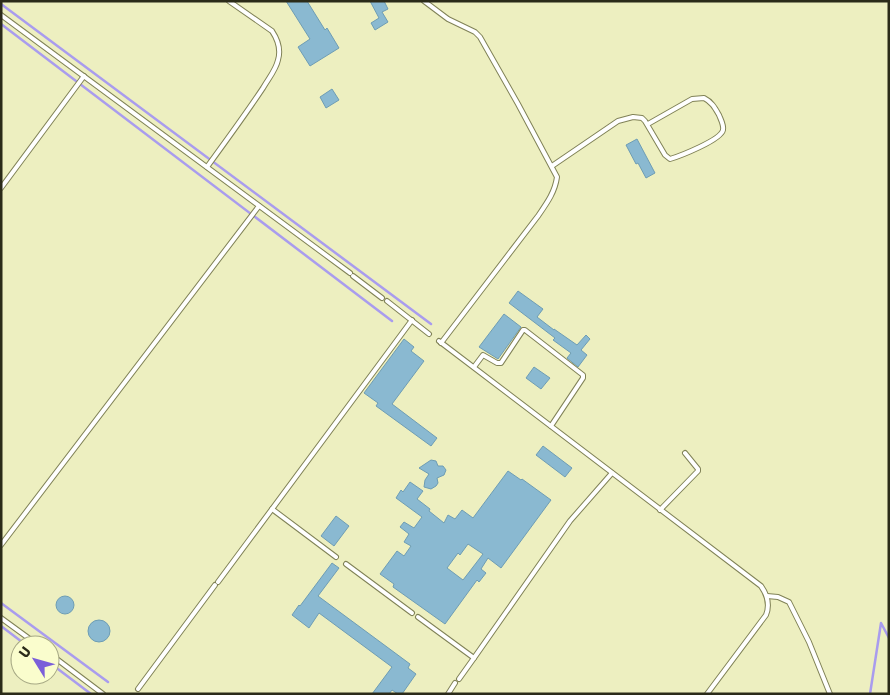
<svg xmlns="http://www.w3.org/2000/svg" width="890" height="695" viewBox="0 0 890 695" font-family="Jost,sans-serif">
<style>
.lines{fill:none;stroke-linecap:round;stroke-linejoin:round}
.stream{stroke:#a99cee;stroke-width:2.5}
.building{fill:#8ab9d1;stroke:#6e9db4;fill-rule:evenodd}
.service-casing{stroke:#808257;stroke-width:6}
.service{stroke:#fff;stroke-width:4}
</style>
<rect width="100%" height="100%" fill="#edefc0"/>
<g class="lines">
<g class="stream">
<polyline points="1,4 431,324"/>
<polyline points="1,24 392,321"/>
<polyline points="1,603 108,682"/>
<polyline points="1,626 26,645"/>
<polyline points="50,663 91,694"/>
<polyline points="870,694 881,623 889,638"/>
</g>
</g>
<g class="building">
<polygon points="286,1 307,1 325,30 327,28 339,48 310,66 298,47 310,39"/>
<polygon points="370,1 384,1 388,9 382,12 388,22 375,30 371,23 379,18"/>
<polygon points="332,89 339,100 326,108 320,97"/>
<polygon points="637,139 655,173 646,178 638,163 636,164 626,145"/>
<polygon points="518,291 543,309 537,317 554,330 554,329 577,345 586,335 590,339 581,350 587,355 578,367 567,358 571,353 553,340 555,338 509,303"/>
<polygon points="504,314 521,327 498,359 479,347"/>
<polygon points="404,339 414,347 411,351 424,361 392,404 437,438 431,446 376,406 378,403 364,393"/>
<polygon points="534,367 550,378 541,389 526,378"/>
<polygon points="543,446 572,468 565,477 536,455"/>
<polygon points="431,460 436,461 438,466 443,466 446,470 444,475 437,478 438,483 436,486 431,489 424,487 425,480 429,474 419,468"/>
<path d="M508 471 521 480 522 479 551 500 501 568 488 558 481 569 486 573 479 582 477 580 445 624 393 587 394 584 380 574 397 551 404 556 411 546 404 542 409 534 400 527 404 522 414 528 422 517 396 498 401 490 403 492 410 482 423 491 417 499 430 509 429 511 444 523 448 515 455 519 462 510 473 518ZM468 544 483 554 463 580 447 568 458 553 460 555Z"/>
<polygon points="336,516 349,526 334,546 321,536"/>
<polygon points="332,563 339,568 318,596 410,664 408,668 416,674 402,694 398,694 392,690 389,694 372,694 392,667 319,613 309,628 292,615 299,605 300,606"/>
<circle cx="65" cy="605" r="9"/>
<circle cx="99" cy="631" r="11"/>
</g>
<g class="lines">
<defs>
<g id="service">
<path d="M424 1 448 19 475 32 480 37 518 104 557 177C555 192 547 203 538 216L441 343"/>
<polyline points="1,15 350,273"/>
<path d="M552 166 618 121 633 117 642 118 645 121 665 155 670 159C680 156 721 140 723 130 724 125 721 120 719 115 715 108 712 102 704 98L692 99 648 124"/>
<path d="M207 167C226 141 245 115 263 88 268 79 276 70 278 60 281 50 278 40 272 31L229 1"/>
<polyline points="1,188 84,76"/>
<polyline points="353,276 382,298"/>
<polyline points="387,301 429,334"/>
<path d="M439 341 761 586C768 596 770 605 766 615L707 694"/>
<polyline points="474,367 483,355 497,363 501,363 523,330 525,330 583,375 583,378 551,426"/>
<polyline points="272,509 336,557"/>
<polyline points="660,510 698,471 698,469 685,453"/>
<polyline points="1,545 259,206"/>
<polyline points="346,564 412,613"/>
<polyline points="218,582 412,320"/>
<polyline points="767,596 778,597 789,602 809,642 830,694"/>
<polyline points="418,617 474,658 459,679"/>
<polyline points="1,618 38,645"/>
<polyline points="50,654 103,694"/>
<polyline points="474,658 570,521 612,473"/>
<polyline points="138,689 215,585"/>
<polyline points="448,694 455,683"/>
</g>
</defs>
<use href="#service" class="service-casing"/>
<use href="#service" class="service"/>
</g>
<rect width="890" height="695" fill="none" stroke="#2b2b19" stroke-width="5"/>
<g transform="translate(35 660) rotate(307)"><circle r="24" fill="#fafdcd" stroke="#a7a985"/>
<path d="M0-4L9 19L0 12L-9 19Z" fill="#7b5fd9"/>
<text y="-8" font-size="14" font-weight="bold" text-anchor="middle" fill="#2b2b19">U</text>
</g>
</svg>
